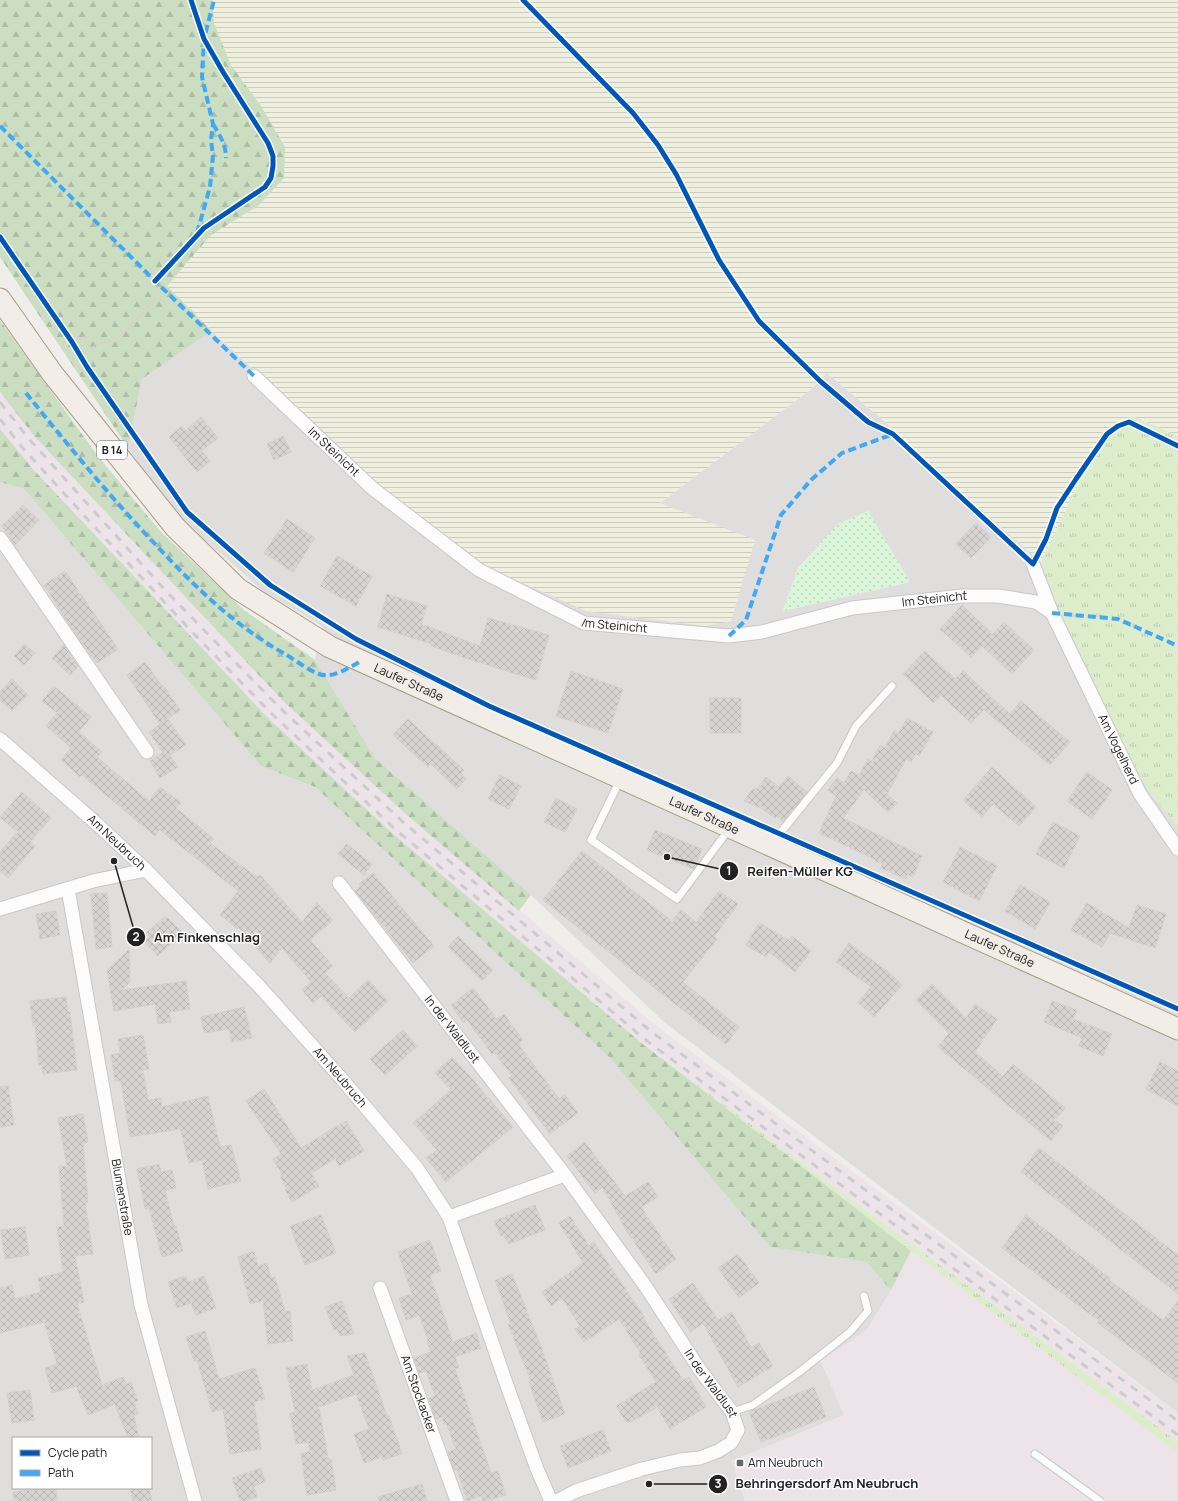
<svg xmlns="http://www.w3.org/2000/svg" width="1178" height="1501" viewBox="0 0 1178 1501" font-family="Manrope,sans-serif">
<style>
.residential{fill:#dfdedc;fill-rule:evenodd}
.industrial{fill:#ede4e9}
.farmland{fill:url(#farmland-rules)}
.grass{fill:url(#grass-tufts)}
.forest{fill:url(#forest-firs)}
.park{fill:url(#park-dots)}
.building{fill:url(#building-cross-hatch);stroke:#d3d0cc}
.lines{fill:none;stroke-linecap:round;stroke-linejoin:round}
.lane-casing{stroke:#c9c8c7;stroke-width:9}
.street-casing{stroke:#c9c8c7;stroke-width:15}
.primary-casing{stroke:#a79c86;stroke-width:23}
.path{stroke:#dccecd;stroke-width:2.5;stroke-dasharray:2 2;stroke-linecap:butt}
.lane{stroke:#fdfcfc;stroke-width:7}
.street{stroke:#fdfcfc;stroke-width:13}
.primary{stroke:#f3ede7;stroke-width:21}
.rail{stroke:#ccc;stroke-width:3;stroke-dasharray:8 8;stroke-linecap:butt}
.quiet{stroke:#3fa9f5;stroke-width:4;stroke-dasharray:8 4;stroke-linecap:butt}
.cycleway-casing{stroke:#fff;stroke-width:8}
.cycleway{stroke:#0057b8;stroke-width:5}
.poi-dot{fill:#6a6968;stroke:#fff;stroke-width:1.5}
.labels{text-anchor:middle;stroke-width:3;stroke-linejoin:round;paint-order:stroke}
.shield{fill:#fff;stroke:#646464;stroke-width:1}
.shield-label{font-size:11px;font-weight:bold;fill:#222}
.street-label{font-size:12px;fill:#222;stroke:#fff}
.poi-label{font-size:12px;fill:#222;stroke:#fff;text-anchor:start}
.leader{fill:none;stroke:#222;stroke-width:1.5}
.callout-dot{fill:#222;stroke:#fff;stroke-width:1.5}
.mark-label{font-size:12px;text-anchor:middle;font-weight:bold;fill:#fff}
.callout-label{font-size:13px;text-anchor:middle;font-weight:bold;fill:#222;stroke:#fff;stroke-width:3;stroke-linejoin:round;paint-order:stroke}
</style>
<defs>
<pattern id="farmland-rules" width="6" height="5" patternUnits="userSpaceOnUse"><rect width="6" height="5" fill="#efefdf"/><path d="M0 2.5h6" fill="none" stroke="#cdcdbf"/></pattern>
<pattern id="grass-tufts" width="24" height="20" patternUnits="userSpaceOnUse"><rect width="24" height="20" fill="#ddeccb"/><path d="M3 7l-1-3M5 7V3M7 7l1-3M15 17l-1-3M17 17v-4M19 17l1-3" fill="none" stroke="#bdcaae"/></pattern>
<pattern id="forest-firs" width="22" height="20" patternUnits="userSpaceOnUse"><rect width="22" height="20" fill="#cbdec1"/><path d="M5 1l3.5 6h-7zM16 11l3.5 6h-7z" fill="#aebea6"/></pattern>
<pattern id="park-dots" width="8" height="8" patternUnits="userSpaceOnUse"><rect width="8" height="8" fill="#daf5da"/><path d="M2 2h.1M6 6h.1" fill="none" stroke="#bbd2bb" stroke-width="1.8" stroke-linecap="round"/></pattern>
<pattern id="building-cross-hatch" width="8" height="8" patternUnits="userSpaceOnUse"><rect width="8" height="8" fill="#d7d4d2"/><path d="M0 0l8 8M0 8l8-8" fill="none" stroke="#b8b6b4"/></pattern>
</defs>
<rect width="100%" height="100%" fill="#f0eeeb"/>
<g class="residential">
<path d="M212 331 376 484 660 503 810 390 827 373 889 425 937 471 1041 562 1055 608 1072 644 1148 790 1178 827V1413L664 1022 531 895 375 758 315 660 322 626 263 591 202 537 164 499 128 448 142 379ZM868 511 910 582 783 611 798 568 838 524Z"/>
<path d="M0 482 24 489 261 766 315 787 610 1058 770 1247 866 1262 891 1290 867 1330 821 1361 844 1415 732 1461 745 1501H0ZM13 1438H151V1488H13Z"/>
</g>
<g class="industrial">
<polygon points="0,392 34,436 285,703 408,816 658,1027 1178,1413 1178,1442 644,1045 393,834 268,718 17,451 0,429"/>
<polygon points="911,1251 1178,1453 1178,1501 745,1501 732,1461 844,1415 821,1361 867,1330 891,1290"/>
</g>
<polygon class="farmland" points="212,0 1178,0 1178,436 1132,416 1104,431 1041,562 937,471 889,425 827,373 810,390 660,503 755,540 731,621 705,626 586,611 482,565 376,484 212,331 167,286 211,235 259,205 261,106 231,65 214,23"/>
<g class="grass">
<polygon points="1132,416 1178,436 1178,827 1148,790 1072,644 1055,608 1041,562 1104,431"/>
<polygon points="644,1045 1178,1442 1178,1453 911,1251"/>
</g>
<g class="forest">
<polygon points="0,0 212,0 214,23 231,65 261,106 285,147 284,178 259,205 211,235 167,286 212,331 142,379 128,448 0,257"/>
<polygon points="0,320 97,455 161,532 244,610 315,660 375,758 531,895 519,911 408,816 285,703 34,436 0,392"/>
<polygon points="0,429 33,469 268,718 393,834 644,1045 911,1251 891,1290 866,1262 770,1247 610,1058 315,787 261,766 24,489 0,482"/>
</g>
<polygon class="park" points="868,511 910,582 783,611 798,568 838,524"/>
<g class="building">
<polygon points="201,417 218,438 202,451 210,461 197,472 169,437 182,426 185,431"/>
<polygon points="283,436 291,452 274,460 267,444"/>
<polygon points="23,505 39,520 15,545 2,526"/>
<polygon points="287,519 315,538 293,572 264,553"/>
<polygon points="976,523 991,537 971,558 956,544"/>
<polygon points="337,556 372,576 356,606 320,586"/>
<polygon points="65,571 118,649 97,663 75,633 44,585"/>
<polygon points="387,594 427,606 421,624 480,646 488,618 549,635 536,680 471,660 431,646 432,644 378,627"/>
<polygon points="962,605 993,634 1004,622 1034,650 1012,674 982,646 971,657 940,629"/>
<polygon points="24,644 35,653 24,665 14,656"/>
<polygon points="64,645 78,666 70,675 52,658"/>
<polygon points="925,651 955,679 963,671 1010,714 1021,701 1070,742 1050,765 984,710 971,723 941,695 933,703 903,674"/>
<polygon points="145,662 162,686 163,685 180,710 160,724 127,675"/>
<polygon points="571,671 623,689 608,733 556,716"/>
<polygon points="12,679 28,695 12,711 0,700 0,692"/>
<polygon points="54,686 91,717 79,732 102,752 97,757 149,801 160,787 181,803 176,808 214,839 210,843 257,877 260,875 302,922 317,903 333,920 310,940 333,966 325,973 349,998 368,980 388,1001 355,1032 321,996 313,1003 302,990 311,982 282,948 270,963 239,928 238,929 220,915 238,891 160,830 155,836 82,775 80,777 61,760 71,748 46,726 57,713 42,701"/>
<rect x="710" y="698" width="31" height="35"/>
<polygon points="907,718 933,732 919,756 916,754 911,762 906,759 887,794 897,803 888,812 864,790 843,818 922,856 913,877 907,875 906,879 881,868 882,864 875,861 876,860 819,833 836,796 828,790 837,778 844,783 851,771 859,775 868,759 872,761 880,745 885,748 894,731 898,734"/>
<polygon points="168,719 186,745 170,755 178,767 160,778 150,761 163,752 149,732"/>
<polygon points="408,719 464,770 461,773 466,779 457,789 430,763 428,767 393,735"/>
<polygon points="992,767 1036,807 1019,826 993,804 982,817 963,800"/>
<polygon points="1087,772 1112,790 1092,819 1067,801"/>
<polygon points="500,775 521,786 509,809 488,799"/>
<polygon points="788,776 807,792 783,822 777,816 775,818 761,808 744,801 752,790 758,788 766,777 779,787"/>
<polygon points="22,792 51,818 30,842 35,846 8,878 0,871 0,852 17,832 0,817"/>
<polygon points="556,798 577,809 565,832 544,822"/>
<polygon points="1053,822 1080,836 1064,868 1036,854"/>
<polygon points="655,830 702,849 694,869 647,850"/>
<polygon points="347,844 372,864 364,875 338,854"/>
<polygon points="960,847 997,866 979,901 943,882"/>
<polygon points="582,851 672,921 681,910 696,922 719,891 738,904 714,937 717,939 683,982 739,1027 726,1044 543,900"/>
<polygon points="373,873 434,946 413,963 355,891 361,886 359,884"/>
<polygon points="1020,885 1050,902 1035,929 1005,911"/>
<polygon points="107,893 112,947 96,949 91,894"/>
<polygon points="1087,903 1129,928 1137,905 1166,914 1155,948 1110,933 1102,947 1071,930"/>
<polygon points="56,911 60,935 40,939 36,914"/>
<polygon points="163,918 168,918 183,933 158,956 141,938"/>
<polygon points="759,923 789,940 792,936 811,951 795,972 769,952 766,957 746,945"/>
<polygon points="458,936 493,970 482,981 448,947"/>
<polygon points="849,943 887,971 902,985 874,1017 858,1002 871,987 836,962"/>
<polygon points="129,949 130,982 122,990 186,981 190,1009 169,1012 171,1022 158,1024 155,1004 114,1011 107,970"/>
<polygon points="932,984 966,1018 975,1004 997,1019 975,1052 1003,1076 1013,1064 1065,1108 1055,1120 1063,1126 1051,1141 938,1047 949,1033 916,1000"/>
<polygon points="473,988 497,1019 504,1014 523,1040 518,1044 559,1099 565,1095 578,1113 550,1134 509,1078 512,1076 495,1053 492,1054 467,1020 464,1023 451,1005"/>
<polygon points="66,997 68,1012 70,1012 72,1030 77,1070 43,1074 42,1065 39,1065 35,1025 33,1026 30,1001"/>
<polygon points="1052,1001 1077,1010 1073,1019 1112,1034 1103,1056 1079,1046 1082,1038 1044,1022"/>
<polygon points="244,1007 252,1038 232,1042 229,1029 204,1033 201,1017"/>
<polygon points="403,1030 417,1046 385,1075 370,1059"/>
<polygon points="143,1035 149,1069 143,1070 148,1100 161,1098 162,1107 208,1096 220,1147 231,1145 241,1181 208,1189 202,1160 189,1163 180,1129 130,1137 121,1081 115,1081 111,1055 120,1053 118,1039"/>
<polygon points="452,1057 469,1075 513,1127 446,1182 426,1158 437,1150 413,1123 451,1090 435,1073"/>
<polygon points="1160,1062 1178,1071 1178,1106 1146,1089"/>
<polygon points="8,1086 14,1125 0,1127 0,1087"/>
<polygon points="264,1089 301,1148 346,1121 364,1151 339,1166 335,1159 311,1173 319,1186 292,1202 285,1190 287,1189 280,1176 282,1174 273,1159 281,1154 246,1101"/>
<polygon points="83,1114 88,1142 83,1143 88,1202 85,1203 93,1254 75,1256 84,1302 77,1304 102,1385 123,1377 126,1384 131,1382 138,1401 134,1402 138,1414 134,1416 139,1438 128,1438 115,1404 88,1415 76,1386 52,1393 45,1368 57,1364 44,1322 0,1333 0,1288 12,1285 15,1299 41,1292 38,1278 63,1272 57,1227 64,1226 59,1166 67,1166 58,1118"/>
<polygon points="585,1142 625,1196 648,1182 658,1197 641,1207 676,1259 656,1274 628,1233 602,1187 595,1193 567,1156"/>
<polygon points="1039,1148 1178,1255 1178,1294 1021,1172"/>
<polygon points="159,1164 161,1172 172,1170 176,1188 165,1190 174,1226 176,1226 183,1251 162,1257 149,1208 145,1209 137,1169"/>
<polygon points="535,1205 545,1230 509,1244 503,1235 501,1236 494,1221"/>
<polygon points="321,1215 336,1253 305,1265 290,1226"/>
<polygon points="1026,1215 1110,1278 1109,1280 1163,1320 1178,1301 1178,1383 1098,1323 1099,1321 1002,1248"/>
<polygon points="570,1216 589,1246 594,1242 645,1318 644,1319 683,1380 689,1377 706,1407 670,1429 657,1407 631,1422 626,1422 616,1406 656,1382 639,1355 641,1354 619,1319 584,1342 575,1329 580,1326 562,1298 551,1306 542,1292 583,1263 559,1223"/>
<polygon points="25,1227 29,1255 5,1259 1,1230"/>
<polygon points="430,1240 441,1271 430,1275 453,1342 476,1333 481,1348 455,1357 459,1367 455,1369 491,1473 498,1471 506,1495 486,1501 483,1501 481,1496 467,1501 457,1469 454,1470 448,1452 456,1449 446,1423 444,1424 442,1417 436,1419 428,1399 435,1396 426,1371 419,1373 414,1358 431,1352 427,1341 428,1340 419,1315 406,1320 399,1298 412,1294 398,1252"/>
<polygon points="254,1251 258,1266 267,1263 271,1278 275,1277 285,1311 290,1311 293,1341 268,1344 263,1301 250,1304 238,1257"/>
<polygon points="738,1254 759,1283 739,1298 718,1268"/>
<polygon points="512,1274 543,1352 565,1414 543,1422 529,1382 531,1381 508,1324 511,1324 495,1280"/>
<polygon points="186,1276 188,1282 204,1276 216,1308 196,1315 191,1303 177,1308 168,1282"/>
<polygon points="693,1283 718,1320 732,1312 751,1348 759,1343 773,1366 738,1387 703,1323 691,1332 669,1299"/>
<polygon points="342,1301 354,1334 340,1336 337,1329 334,1330 325,1307"/>
<polygon points="205,1331 219,1379 255,1368 265,1399 254,1402 261,1449 230,1454 223,1409 212,1412 197,1360 194,1361 186,1337"/>
<polygon points="365,1353 387,1416 389,1416 402,1454 383,1460 382,1457 364,1463 354,1434 369,1429 356,1394 319,1407 328,1459 331,1459 336,1490 307,1495 301,1454 310,1451 308,1442 296,1444 290,1413 295,1412 286,1368 307,1364 312,1390 354,1375 347,1356"/>
<polygon points="814,1387 826,1417 761,1442 749,1412"/>
<polygon points="30,1390 34,1420 12,1423 7,1393"/>
<polygon points="603,1430 611,1451 568,1468 560,1446"/>
<polygon points="261,1468 265,1482 254,1486 257,1497 244,1501 240,1501 232,1478"/>
<polygon points="422,1484 427,1501 379,1501 378,1497"/>
<polygon points="46,1488 56,1488 57,1501 14,1501 13,1492"/>
<polygon points="130,1488 149,1488 152,1501 133,1501"/>
</g>
<g class="lines">
<defs>
<g id="lane">
<polyline points="620,780 591,840 677,899 730,828"/>
<polyline points="772,843 837,763 856,726 892,686"/>
<polyline points="732,1412 753,1405 798,1373 850,1332 868,1311 864,1296"/>
<polyline points="1035,1454 1100,1501"/>
</g>
<g id="street">
<path id="s1" d="M254 376 372 488 479 570 584 623 729 636 762 632 852 608 962 596H998L1036 602 1052 613"/>
<polyline points="0,538 147,752"/>
<path id="s2" d="M1033 564 1052 613 1140 794 1178 849"/>
<path id="s3" d="M0 739 97 824 146 870 259 986 341 1078 417 1168 449 1217 505 1380 537 1469 551 1501"/>
<path id="s4" d="M339 883 565 1175"/>
<path id="s5" d="M68 889 141 1305 195 1501"/>
<polyline points="0,909 93,881 146,870"/>
<path id="s6" d="M449 1217 565 1175 646 1287 700 1370 732 1412 738 1430 731 1443 718 1451 700 1458 680 1460 642 1469 576 1491 557 1501"/>
<path id="s7" d="M380 1288 457 1501"/>
</g>
<g id="primary">
<path id="s8" d="M0 299 52 373 175 527 238 589 330 647 1178 1029"/>
</g>
</defs>
<use href="#lane" class="lane-casing"/>
<use href="#street" class="street-casing"/>
<use href="#primary" class="primary-casing"/>
<g class="path">
<polyline points="72,342 83,337 91,348 115,338 123,334 163,289"/>
<polyline points="15,404 26,393 35,390"/>
</g>
<use href="#lane" class="lane"/>
<use href="#street" class="street"/>
<use href="#primary" class="primary"/>
<g class="rail">
<polyline points="0,402 29,439 165,590 280,708 403,822 653,1033 1178,1421"/>
<polyline points="0,419 21,446 91,523 194,634 272,714 396,830 647,1041 1178,1435"/>
</g>
<g class="quiet">
<path d="M213 124C220 136 226 144 226 158"/>
<polyline points="0,126 155,281 254,376"/>
<polyline points="197,233 210,187 213,156 211,140 213,124 202,77 204,39 214,0"/>
<path d="M26 393C68 445 110 497 156 545 194 586 235 626 285 654 295 660 308 670 319 674 333 679 348 668 361 661"/>
<polyline points="1052,613 1118,619 1178,646"/>
<polyline points="729,636 746,620 781,515 811,480 842,453 893,434"/>
</g>
<defs>
<g id="cycleway">
<polyline points="523,0 633,113 658,145 676,174 719,260 759,321 820,381 840,398 868,422 893,434 1033,564 1046,539 1057,508 1076,479 1107,434 1118,426 1129,422 1178,446"/>
<polyline points="0,237 72,342 87,367 187,512 270,585 356,639 489,706 1178,1009"/>
<polyline points="155,281 204,228 265,187 271,178 273,166 273,156 268,143 223,72 204,39 191,0"/>
</g>
</defs>
<use href="#cycleway" class="cycleway-casing"/>
<use href="#cycleway" class="cycleway"/>
</g>
<rect class="poi-dot" x="736" y="1459" width="8" height="8" rx="2"/>
<g class="labels">
<rect class="shield" x="97" y="441" width="30" height="18" rx="3"/>
<g class="shield-label">
<text x="112" y="454">B 14</text>
</g>
<g class="street-label">
<text dy="4" stroke="none"><textPath href="#s1" startOffset="110">Im Steinicht</textPath></text>
<text dy="4" stroke="none"><textPath href="#s1" startOffset="770">Im Steinicht</textPath></text>
<text dy="4" stroke="none"><textPath href="#s1" startOffset="446">Im Steinicht</textPath></text>
<text dy="4" stroke="none"><textPath href="#s8" startOffset="571">Laufer Straße</textPath></text>
<text dy="4" stroke="none"><textPath href="#s2" startOffset="204">Am Vogelherd</textPath></text>
<text dy="4" stroke="none"><textPath href="#s8" startOffset="895">Laufer Straße</textPath></text>
<text dy="4" stroke="none"><textPath href="#s3" startOffset="156">Am Neubruch</textPath></text>
<text dy="4" stroke="none"><textPath href="#s8" startOffset="1219">Laufer Straße</textPath></text>
<text dy="4" stroke="none"><textPath href="#s4" startOffset="185">In der Waldlust</textPath></text>
<text dy="4" stroke="none"><textPath href="#s3" startOffset="480">Am Neubruch</textPath></text>
<text dy="4" stroke="none"><textPath href="#s5" startOffset="313">Blumenstraße</textPath></text>
<text dy="4" stroke="none"><textPath href="#s6" startOffset="378">In der Waldlust</textPath></text>
<text dy="4" stroke="none"><textPath href="#s7" startOffset="113">Am Stockacker</textPath></text>
</g>
<g class="poi-label">
<text x="748" y="1467">Am Neubruch</text>
</g>
</g>
<path class="leader" d="M667 857L729 871M114 861L136 937M649 1484L718 1484"/>
<g class="callout-dot">
<circle cx="667" cy="857" r="4"/>
<circle cx="114" cy="861" r="4"/>
<circle cx="649" cy="1484" r="4"/>
<circle cx="729" cy="871" r="10"/>
<circle cx="136" cy="937" r="10"/>
<circle cx="718" cy="1484" r="10"/>
</g>
<g class="mark-label">
<text x="729" y="875">1</text>
<text x="136" y="941">2</text>
<text x="718" y="1488">3</text>
</g>
<g class="callout-label">
<text x="800" y="876">Reifen-Müller KG</text>
<text x="207" y="942">Am Finkenschlag</text>
<text x="827" y="1488">Behringersdorf Am Neubruch</text>
</g>
<rect x="12" y="1437" width="140" height="52" fill="#ffffff" stroke="#a7a7a7"/>
<rect x="20" y="1450" width="20" height="6" fill="#0057b8" stroke="#a7a7a7"/>
<text x="48" y="1457" font-size="12" fill="#222222">Cycle path</text>
<rect x="20" y="1470" width="20" height="6" fill="#3fa9f5" stroke="#a7a7a7"/>
<text x="48" y="1477" font-size="12" fill="#222222">Path</text>
</svg>
